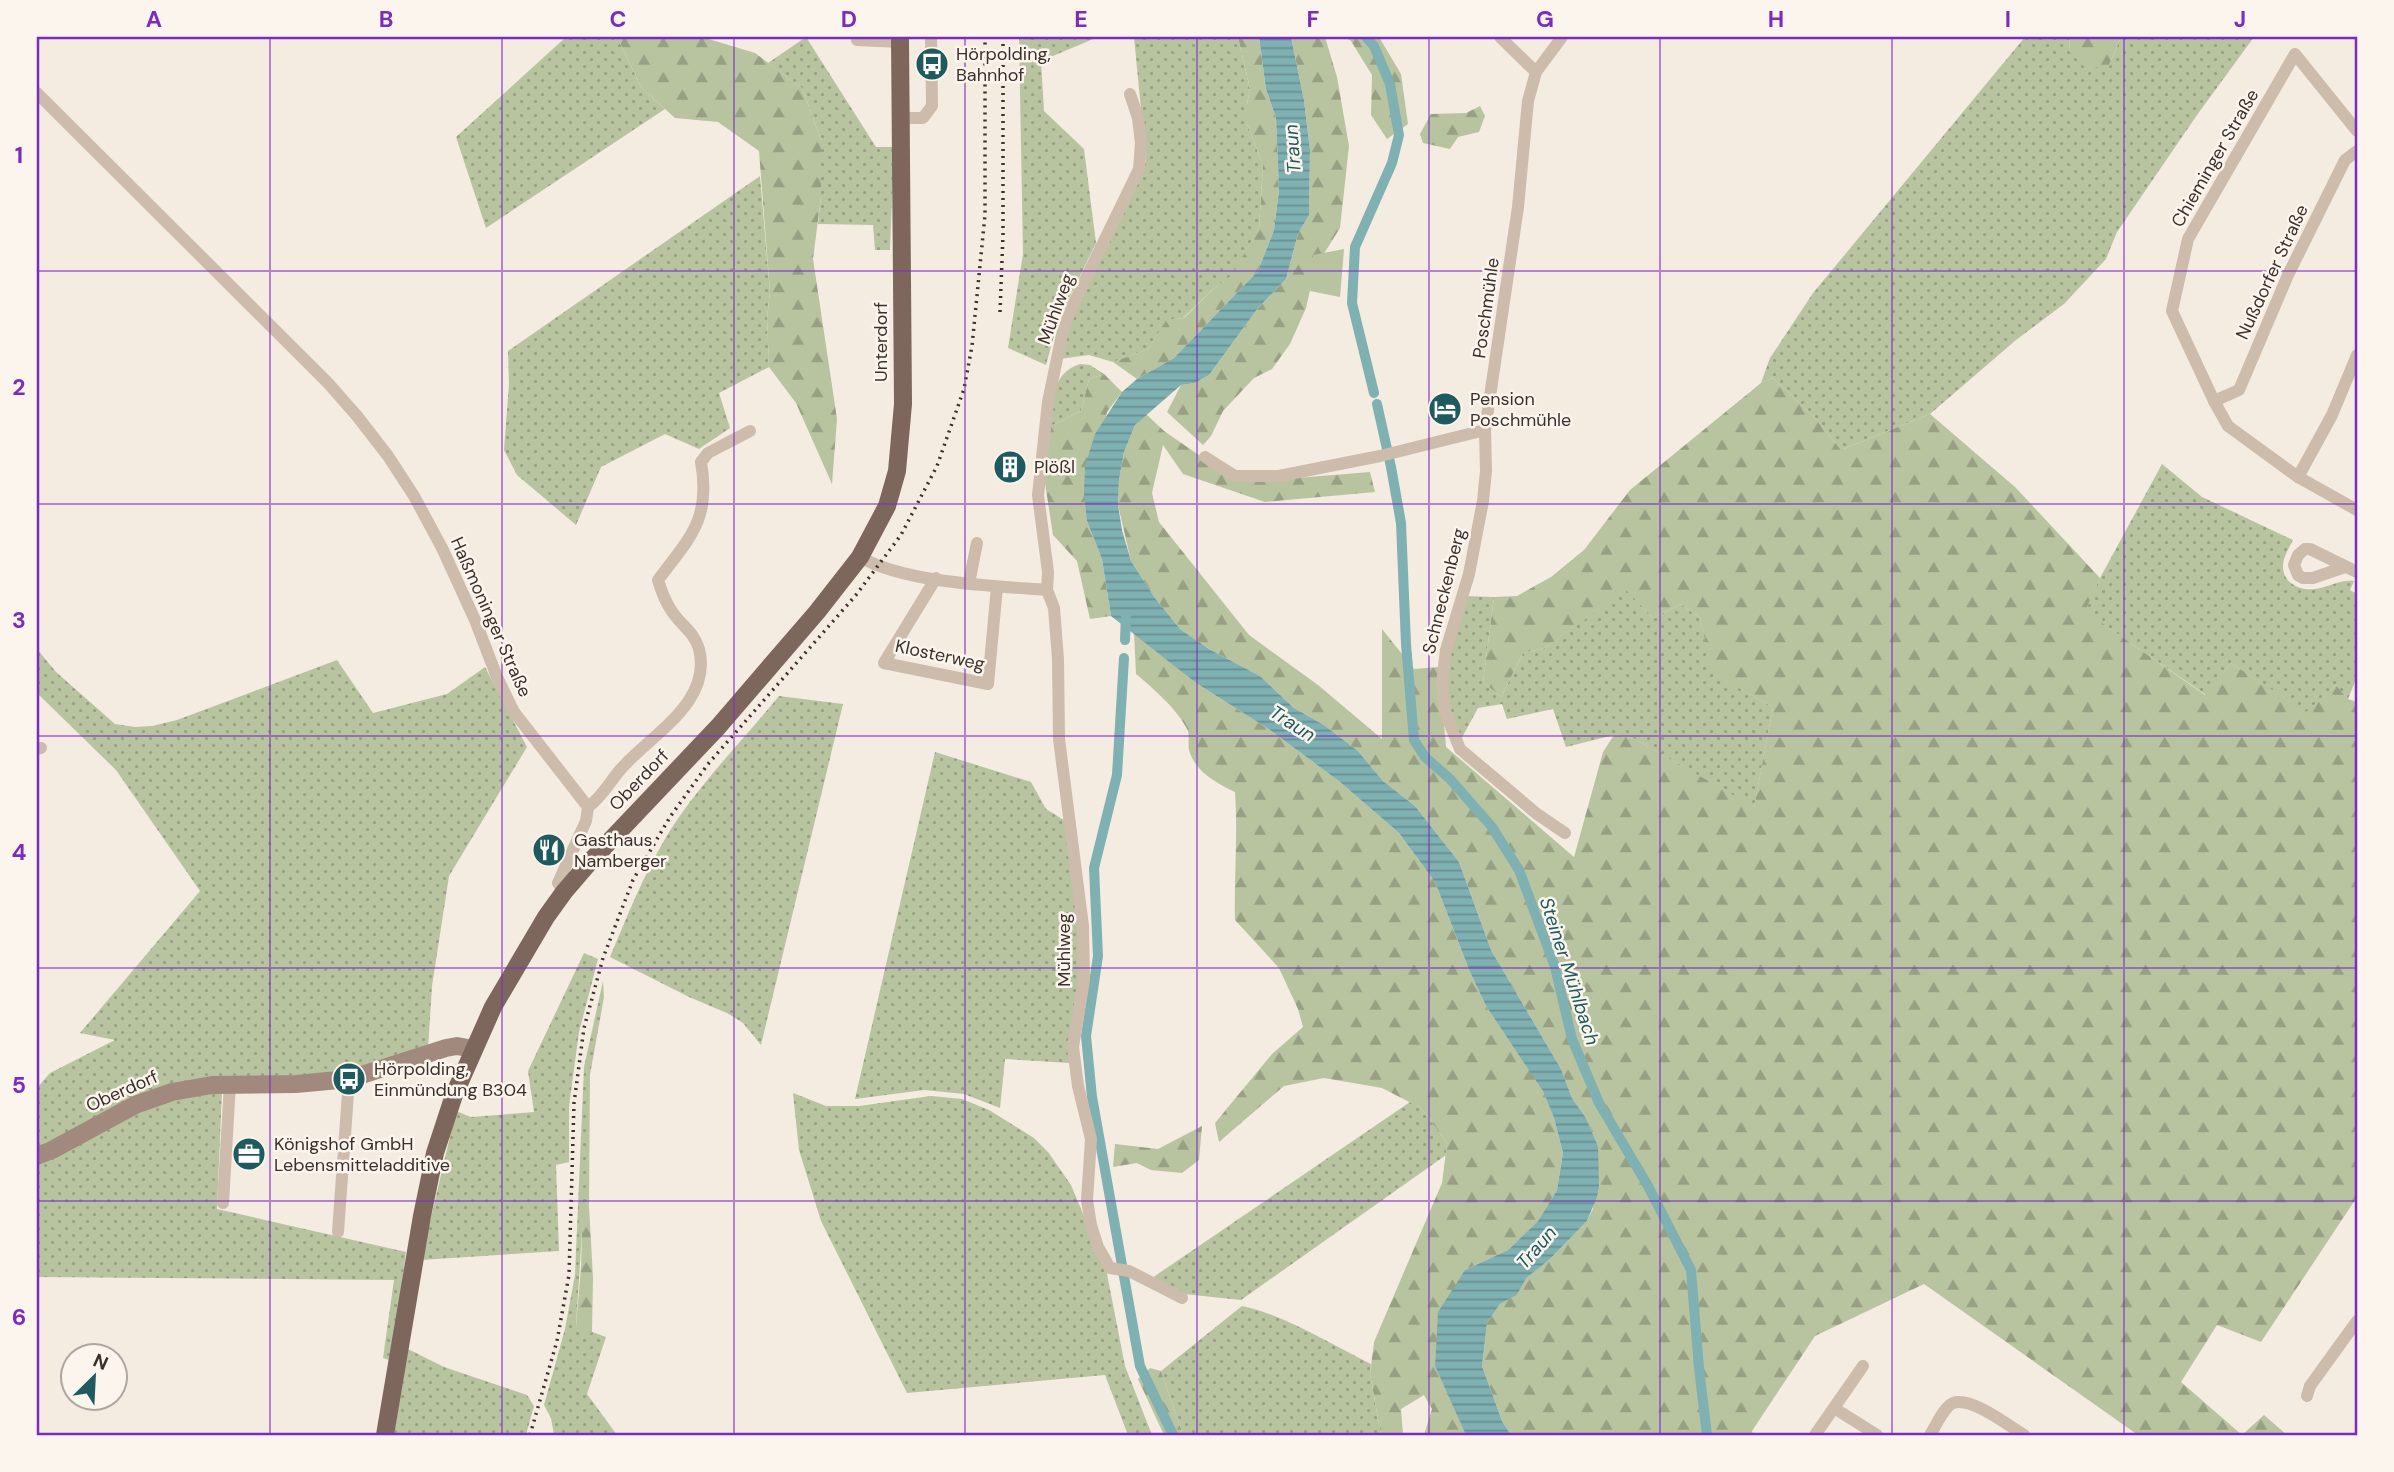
<svg xmlns="http://www.w3.org/2000/svg" width="2394" height="1472" viewBox="0 0 2394 1472" font-family="'DM Sans',sans-serif">
<style>
.grass{fill:url(#grass-dots)}
.forest{fill:url(#forest-firs)}
.green{fill:#b8c4a0}
.water{fill:url(#water-rules)}
.lines{fill:none;stroke-linecap:round;stroke-linejoin:round}
.canal{stroke:#7fb0b2;stroke-width:10}
.street{stroke:#cdbbac;stroke-width:12}
.secondary{stroke:#a18a7d;stroke-width:18}
.primary{stroke:#7d675c;stroke-width:18}
.rail{stroke:#3b302b;stroke-width:3.5;stroke-dasharray:2 5;stroke-linecap:butt}
.grid{fill:none;stroke:#7b2cbf;stroke-width:2;stroke-opacity:0.55}
.labels{text-anchor:middle;stroke-width:5;stroke-linejoin:round;paint-order:stroke}
.poi-label{font-size:18px;fill:#3b302b;stroke:#fbf5ee;text-anchor:start}
.street-label{font-size:18px;fill:#3b302b;stroke:#fbf5ee}
.water-label{font-size:19px;font-style:italic;fill:#1f5a5e;stroke:#fbf5ee}
.neatline{fill:none;stroke:#7b2cbf;stroke-width:2.5}
.grid-label{font-size:23px;text-anchor:middle;font-weight:bold;fill:#7b2cbf}
</style>
<defs>
<pattern id="grass-dots" width="8" height="8" patternUnits="userSpaceOnUse" patternTransform="scale(1.75)"><rect width="8" height="8" fill="#b8c4a0"/><path d="M2 2h.1M6 6h.1" fill="none" stroke="#97a083" stroke-width="1.8" stroke-linecap="round"/></pattern>
<pattern id="forest-firs" width="22" height="20" patternUnits="userSpaceOnUse" patternTransform="scale(1.75)"><rect width="22" height="20" fill="#b8c4a0"/><path d="M5 1l3.5 6h-7zM16 11l3.5 6h-7z" fill="#97a083"/></pattern>
<pattern id="water-rules" width="6" height="5" patternUnits="userSpaceOnUse" patternTransform="scale(1.75)"><rect width="6" height="5" fill="#7fb0b2"/><path d="M0 2.5h6" fill="none" stroke="#699091"/></pattern>
</defs>
<rect width="100%" height="100%" fill="#f4ebe1"/>
<g class="grass">
<polygon points="566,37 620,37 620,43 641,87 665,109 486,228 456,137"/>
<polygon points="806,37 876,147 894,147 890,250 875,250 873,225 818,224 821,196 821,140 802,88 768,63"/>
<polygon points="1019,37 1023,40 1023,37 1098,37 1041,61 1044,111 1084,149 1096,243 1058,321 1046,365 1008,348 1023,254"/>
<polygon points="1134,37 1238,37 1250,89 1247,104 1247,124 1263,165 1259,228 1233,275 1213,289 1183,318 1167,320 1148,349 1113,362 1089,355 1059,359 1067,323 1146,161"/>
<polygon points="2025,37 2070,37 2069,51 2109,65 2121,37 2254,37 2197,115 2117,232 2106,259 2064,304 2016,340 1930,414 1841,450 1818,421 1773,378 1761,383 1770,358 1813,293"/>
<polygon points="760,176 770,292 767,318 769,367 719,393 730,428 699,449 665,434 601,467 576,525 517,475 504,450 509,384 508,351"/>
<path d="M1080 364 1090 365 1104 374 1089 379 1081 411 1049 427C1054 401 1051 373 1080 364Z"/>
<path d="M2162 464 2202 497 2293 540C2289 548 2283 557 2283 566 2282 583 2301 591 2315 589 2329 587 2340 579 2354 581L2350 590 2357 594V677L2348 699 2336 685 2306 713 2231 663 2206 695 2084 611 2100 578Z"/>
<polygon points="1626,589 1653,618 1681,604 1700,618 1714,674 1773,707 1754,808 1633,738 1614,735 1566,747 1553,709 1507,719 1502,704 1478,708 1459,743 1444,683 1464,596 1494,597 1483,682 1501,697 1523,653 1545,648"/>
<polygon points="37,649 56,672 115,724 135,727 152,726 177,720 337,660 373,713 447,694 485,667 527,747 449,876 432,986 428,1049 344,1077 230,1079 37,1149 37,1088 50,1073 115,1040 80,1033 200,891 116,770 37,693"/>
<path d="M779 696 843 704 761 1045 743 1023 727 1013 689 997 610 957C627 917 643 876 665 839 693 791 743 740 779 696Z"/>
<polygon points="935,752 1031,782 1046,809 1067,822 1080,941 1079,980 1070,1063 1005,1059 1000,1108 964,1094 924,1090 855,1099"/>
<polygon points="584,953 598,959 579,1032 569,1106 569,1162 556,1165 559,1251 421,1260 456,1111 471,1117 534,1112 528,1071"/>
<polygon points="603,981 604,997 590,1075 589,1206 584,1201 576,1326 606,1337 587,1394 617,1435 554,1435 551,1418 544,1405 565,1329 575,1275 584,1067"/>
<polygon points="222,1091 217,1209 406,1252 392,1361 383,1358 394,1280 37,1277 37,1163 134,1113 169,1100"/>
<polygon points="793,1093 826,1106 859,1106 931,1096 962,1099 989,1110 1034,1138 1048,1152 1071,1185 1106,1269 1125,1366 1152,1435 1128,1435 1105,1375 907,1393 821,1221 799,1150"/>
<polygon points="1410,1102 1421,1108 1447,1143 1446,1155 1241,1300 1184,1294 1152,1278"/>
<path d="M1242 1306C1283 1314 1334 1346 1371 1364L1370 1374 1381 1435H1183L1161 1371Z"/>
<polygon points="408,1349 444,1367 527,1395 534,1406 526,1435 394,1435"/>
</g>
<g class="forest">
<polygon points="620,37 702,37 755,53 802,88 821,140 821,197 813,259 837,419 832,484 796,403 769,367 767,318 770,292 759,151 718,122 675,118 641,87 620,43"/>
<polygon points="1238,37 1259,37 1266,89 1276,118 1279,190 1274,230 1258,271 1174,358 1137,379 1113,362 1148,349 1167,319 1184,318 1213,289 1232,275 1259,228 1263,165 1247,124 1247,104 1250,89"/>
<polygon points="1291,37 1325,37 1337,77 1349,146 1340,228 1315,268 1306,308 1290,344 1272,369 1254,378 1223,411 1211,436 1203,445 1167,412 1181,385 1195,383 1209,375 1258,308 1286,279 1298,234 1309,215 1310,150 1304,100"/>
<polygon points="1344,37 1379,37 1401,74 1408,124 1387,139 1371,115 1372,75 1351,41"/>
<polygon points="2070,37 2121,37 2109,65 2087,69 2069,51"/>
<polygon points="1480,106 1485,116 1479,132 1458,137 1450,149 1423,143 1420,134 1431,114 1466,113"/>
<polygon points="1104,374 1122,392 1107,412 1087,521 1102,559 1111,616 1090,619 1077,561 1053,535 1045,483 1049,427 1081,411 1089,379"/>
<polygon points="1773,378 1818,421 1841,450 1930,414 2015,487 2100,578 2085,611 2205,695 2231,663 2306,712 2336,685 2348,699 2357,702 2357,1197 2261,1342 2217,1325 2181,1382 2242,1435 2264,1415 2287,1435 2138,1435 1924,1284 1815,1336 1752,1431 1753,1435 1511,1435 1502,1421 1482,1366 1487,1323 1500,1304 1517,1295 1525,1278 1549,1260 1587,1221 1593,1209 1598,1146 1586,1118 1572,1098 1561,1069 1491,950 1459,862 1415,806 1383,781 1358,751 1324,725 1294,708 1260,676 1209,649 1180,629 1155,598 1131,561 1118,505 1119,480 1124,452 1135,425 1146,414 1164,431 1232,478 1296,478 1370,472 1375,492 1265,502 1183,474 1163,445 1152,493 1159,522 1249,635 1318,685 1382,739 1382,629 1414,669 1439,667 1446,747 1574,857 1603,752 1614,735 1633,738 1754,807 1773,707 1713,674 1700,618 1681,604 1653,618 1626,590 1545,648 1523,653 1501,697 1483,682 1494,597 1517,596 1551,577 1584,550 1630,490 1761,383"/>
<path d="M1134 632 1196 683 1270 730 1340 782 1399 833 1435 882 1470 972 1486 1006 1543 1090 1554 1118 1563 1153 1557 1190 1538 1221 1508 1250 1465 1270 1435 1366 1467 1435H1424L1432 1409 1424 1395 1401 1409 1403 1435H1381L1370 1374 1374 1342 1442 1183 1447 1143 1421 1108 1382 1088 1324 1078 1284 1086 1219 1142 1215 1123 1272 1054 1303 1027 1298 1009 1279 968 1235 920C1234 877 1238 834 1235 792 1217 783 1197 773 1190 753 1187 746 1190 738 1188 731 1180 712 1152 687 1136 674Z"/>
<polygon points="1202,1126 1199,1160 1182,1173 1151,1170 1137,1163 1113,1167 1115,1144 1158,1149"/>
<polygon points="583,1200 589,1206 593,1278 592,1333 576,1327 581,1267"/>
<polygon points="1150,1368 1161,1371 1183,1435 1164,1435 1138,1379"/>
</g>
<polygon class="green" points="1344,249 1340,297 1310,291 1313,255"/>
<polygon class="water" points="1259,37 1291,37 1304,100 1310,150 1309,215 1298,234 1286,279 1258,308 1209,375 1195,383 1181,385 1135,425 1124,452 1119,480 1118,505 1122,530 1131,561 1155,598 1180,629 1209,649 1260,676 1294,708 1324,725 1358,751 1383,781 1415,806 1459,862 1491,950 1561,1069 1572,1098 1586,1118 1598,1146 1599,1185 1597,1197 1587,1221 1549,1260 1526,1278 1517,1295 1500,1304 1487,1323 1482,1366 1502,1421 1511,1435 1466,1435 1435,1366 1438,1312 1465,1270 1508,1250 1538,1221 1557,1190 1563,1153 1554,1118 1543,1091 1486,1006 1470,972 1435,882 1399,833 1340,782 1270,730 1196,683 1111,616 1102,559 1087,521 1084,493 1085,466 1095,434 1122,392 1137,379 1174,358 1258,271 1274,230 1279,190 1276,118 1266,89"/>
<g class="lines">
<g class="canal">
<polyline points="1366,37 1374,46 1390,84 1399,135 1392,163 1355,247 1352,303 1374,393"/>
<polyline points="1377,404 1391,467 1401,523 1406,644 1414,740 1425,757 1450,779 1492,827 1519,870 1555,967 1572,1039 1599,1103 1648,1186 1691,1270 1699,1368 1707,1435"/>
<polyline points="1125,640 1126,615"/>
<polyline points="1124,658 1117,775 1094,868 1098,956 1086,1036 1092,1097 1140,1366 1173,1435"/>
</g>
<g class="street">
<polyline points="1500,37 1536,72"/>
<polyline points="1562,37 1536,72 1528,101 1518,207 1485,430 1486,471 1483,501 1469,574 1446,650 1442,683 1445,712 1460,749 1537,814 1565,833"/>
<polyline points="857,40 900,42"/>
<polyline points="37,93 328,383 357,416 388,456 414,496 442,548 475,620 497,677 514,712 588,807 586,821 558,883 564,892"/>
<polyline points="1130,94 1138,118 1141,143 1139,169 1072,307 1063,330 1048,402 1038,495 1048,572 1047,590 1054,608 1058,659 1059,739 1083,926 1084,980 1073,1047 1078,1086 1091,1139 1087,1200 1091,1225 1098,1247 1110,1268 1129,1271 1182,1298"/>
<polyline points="901,118 923,118 932,106 931,37"/>
<polyline points="2357,131 2295,54 2188,239 2172,311 2214,401 2228,426 2298,477 2357,510"/>
<polyline points="2214,401 2239,390 2288,275 2345,160 2357,151"/>
<polyline points="1205,457 1235,476 1279,476 1380,456 1485,430"/>
<polyline points="2298,477 2332,415 2357,355"/>
<path d="M860 557C905 583 994 586 1047 590"/>
<polyline points="2345,567 2313,578 2303,578 2298,575 2294,565 2298,555 2305,549 2310,549 2357,572"/>
<polyline points="936,578 884,663 988,684 997,587"/>
<polyline points="969,583 977,543"/>
<polyline points="37,749 41,748"/>
<path d="M588 807C602 797 609 783 620 770 649 736 713 703 699 649 694 631 680 625 671 610 665 601 661 590 658 580 690 537 711 520 701 462L708 453 750 431"/>
<polyline points="223,1203 230,1084"/>
<polyline points="338,1232 349,1079"/>
<polyline points="2307,1396 2310,1386 2357,1321"/>
<polyline points="1834,1408 1877,1435"/>
<polyline points="1815,1435 1863,1366"/>
<path d="M1930 1435C1936 1426 1943 1408 1953 1403 1971 1396 2009 1426 2024 1435"/>
</g>
<polyline class="secondary" points="37,1156 52,1150 135,1105 172,1092 212,1085 296,1084 349,1079 446,1048 457,1046 473,1049"/>
<polyline class="primary" points="385,1435 422,1216 435,1153 454,1095 493,1007 546,917 564,892 588,864 718,727 817,612 860,557 887,506 897,471 903,404 900,37"/>
<g class="rail">
<polyline points="1000,312 1003,234 1003,37"/>
<polyline points="530,1435 557,1341 569,1275 574,1103 584,1028 603,958 633,880 670,817 708,764 856,595 901,535 937,466 964,389 972,346 985,215 985,37"/>
</g>
</g>
<path class="grid" d="M270 37V1435M502 37V1435M734 37V1435M965 37V1435M1197 37V1435M1429 37V1435M1660 37V1435M1892 37V1435M2124 37V1435M37 271H2357M37 504H2357M37 736H2357M37 968H2357M37 1201H2357"/>
<defs>
<symbol id="bus-disc" viewBox="-11 -11 22 22"><circle r="9.5" fill="#1f5a5e" stroke="#fbf5ee"/><path d="M-5-6H5V4H4V6H2V4H-2V6H-4V4H-5ZM-3.5-4V0h7V-4ZM-3.5 1.2v1.5H-2V1.2ZM2 1.2v1.5H3.5V1.2Z" fill="#fff"/></symbol>
<symbol id="hotel-disc" viewBox="-11 -11 22 22"><circle r="9.5" fill="#1f5a5e" stroke="#fbf5ee"/><path d="M-6-4.5h1.5V1H6V5H4.5V3h-9V5H-6ZM-4 0a1.8 1.8 0 1 1 3.6 0ZM.5 0V-2.5h3Q6-2.5 6 0Z" fill="#fff"/></symbol>
<symbol id="building-disc" viewBox="-11 -11 22 22"><circle r="9.5" fill="#1f5a5e" stroke="#fbf5ee"/><path d="M-4-6H4V6H1V3H-1V6H-4ZM-2.5-4.3h1.7v1.8h-1.7ZM.8-4.3h1.7v1.8H.8ZM-2.5-1h1.7V.8h-1.7ZM.8-1h1.7V.8H.8Z" fill="#fff"/></symbol>
<symbol id="restaurant-disc" viewBox="-11 -11 22 22"><circle r="9.5" fill="#1f5a5e" stroke="#fbf5ee"/><path d="M-5-6h1v4h1v-4h1v4h1v-4h1v5L-1.5 .5V6h-2V.5L-5-1ZM5-6V6H3V1.5H1.5Q1.5-4 5-6Z" fill="#fff"/></symbol>
<symbol id="office-disc" viewBox="-11 -11 22 22"><circle r="9.5" fill="#1f5a5e" stroke="#fbf5ee"/><path d="M-6-3h4V-5.5h4V-3h4V5H-6ZM-1-4.5V-3h2v-1.5ZM-6 0V1H6V0Z" fill="#fff"/></symbol>
</defs>
<g fill-rule="evenodd">
<use href="#bus-disc" x="913" y="45" width="38" height="38"/>
<use href="#hotel-disc" x="1426" y="390" width="38" height="38"/>
<use href="#building-disc" x="991" y="448" width="38" height="38"/>
<use href="#restaurant-disc" x="530" y="831" width="38" height="38"/>
<use href="#bus-disc" x="330" y="1060" width="38" height="38"/>
<use href="#office-disc" x="230" y="1135" width="38" height="38"/>
</g>
<g class="labels">
<g class="poi-label">
<text x="956" y="60">Hörpolding,<tspan x="956" dy="21">Bahnhof</tspan></text>
<text x="1470" y="405">Pension<tspan x="1470" dy="21">Poschmühle</tspan></text>
<text x="1034" y="473">Plößl</text>
<text x="574" y="846">Gasthaus<tspan x="574" dy="21">Namberger</tspan></text>
<text x="374" y="1075">Hörpolding,<tspan x="374" dy="21">Einmündung B304</tspan></text>
<text x="274" y="1150">Königshof GmbH<tspan x="274" dy="21">Lebensmitteladditive</tspan></text>
</g>
<g class="street-label">
<text transform="translate(2215 158) rotate(-60)" y="6">Chieminger Straße</text>
<text transform="translate(2272 272) rotate(-65)" y="6">Nußdorfer Straße</text>
<text transform="translate(1486 308) rotate(-82)" y="6">Poschmühle</text>
<text transform="translate(1056 309) rotate(-70)" y="6">Mühlweg</text>
<text transform="translate(881 342) rotate(-90)" y="6">Unterdorf</text>
<text transform="translate(1444 591) rotate(-76)" y="6">Schneckenberg</text>
<text transform="translate(491 617) rotate(66)" y="6">Haßmoninger Straße</text>
<text transform="translate(940 655) rotate(12)" y="6">Klosterweg</text>
<text transform="translate(639 780) rotate(-46)" y="6">Oberdorf</text>
<text transform="translate(1064 950) rotate(-90)" y="6">Mühlweg</text>
<text transform="translate(122 1091) rotate(-24)" y="6">Oberdorf</text>
</g>
<g class="water-label">
<text transform="translate(1292 149) rotate(-94)" y="7">Traun</text>
<text transform="translate(1293 723) rotate(33)" y="7">Traun</text>
<text transform="translate(1570 971) rotate(72)" y="7">Steiner Mühlbach</text>
<text transform="translate(1536 1247) rotate(-49)" y="7">Traun</text>
</g>
</g>
<rect width="2394" height="1472" fill="none" stroke="#fbf5ee" stroke-width="77"/>
<g transform="translate(94 1377) rotate(24)"><circle r="33" fill="#fbf5ee" stroke="#aea6a0" stroke-width="2"/>
<path d="M0-5L12 26L0 18L-12 26Z" fill="#1f5a5e"/>
<text y="-10" font-size="19" font-weight="bold" text-anchor="middle" fill="#3b302b">N</text>
</g>
<rect x="38" y="38" width="2318" height="1396" class="neatline"/>
<g class="grid-label">
<text x="154" y="27">A</text>
<text x="386" y="27">B</text>
<text x="618" y="27">C</text>
<text x="849" y="27">D</text>
<text x="1081" y="27">E</text>
<text x="1313" y="27">F</text>
<text x="1545" y="27">G</text>
<text x="1776" y="27">H</text>
<text x="2008" y="27">I</text>
<text x="2240" y="27">J</text>
<text x="19" y="163">1</text>
<text x="19" y="395">2</text>
<text x="19" y="628">3</text>
<text x="19" y="860">4</text>
<text x="19" y="1093">5</text>
<text x="19" y="1325">6</text>
</g>
</svg>
